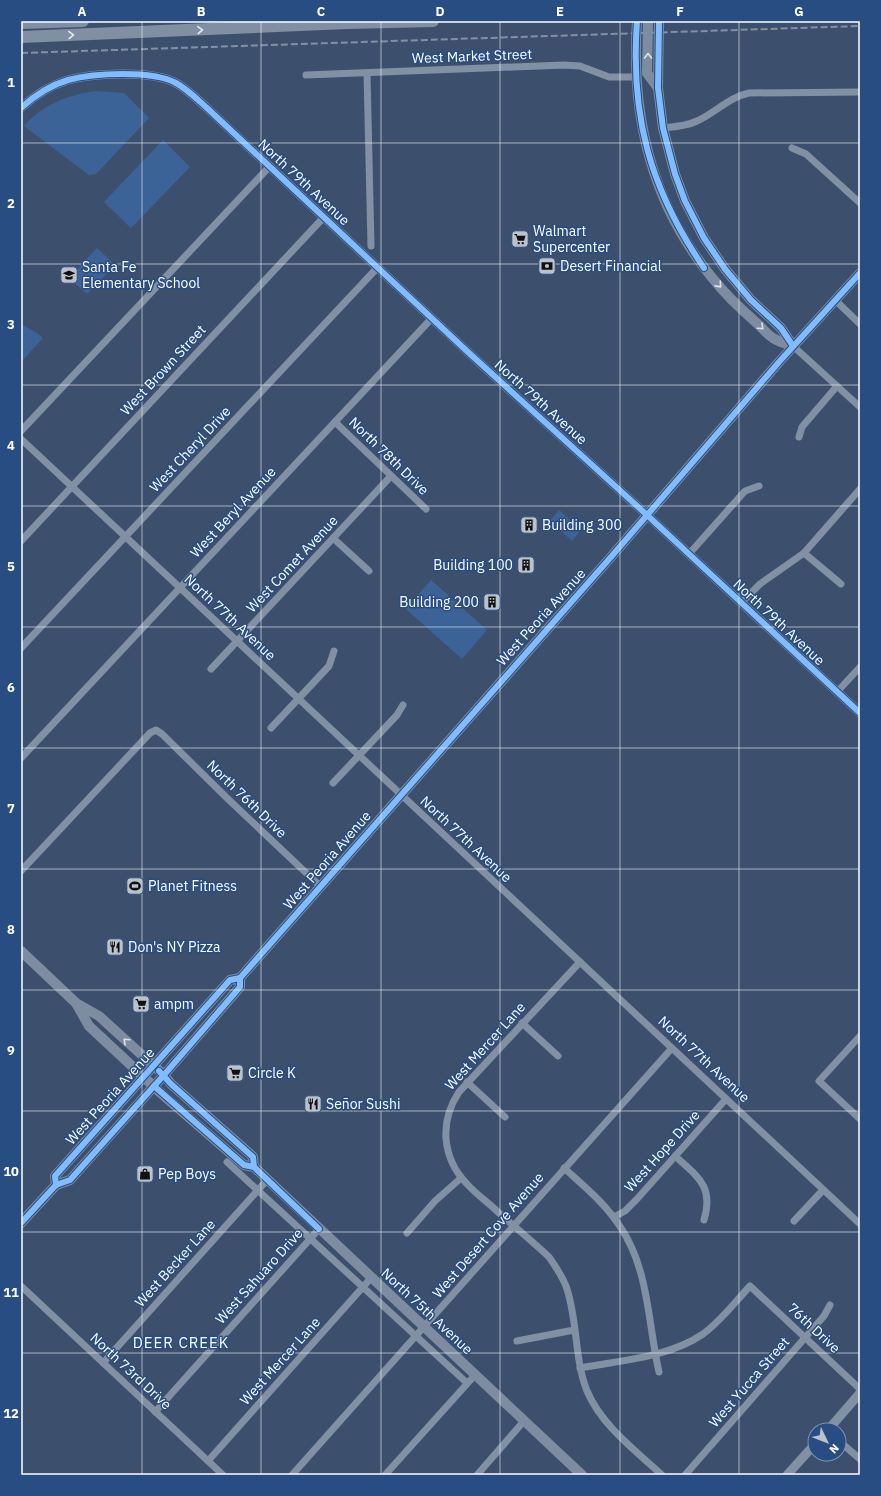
<svg xmlns="http://www.w3.org/2000/svg" width="881" height="1496" viewBox="0 0 881 1496" font-family="'IBM Plex Sans',sans-serif">
<style>
.green{fill:#3c6398}
.lines{fill:none;stroke-linecap:round;stroke-linejoin:round}
.minor{stroke:#8290a4;stroke-width:7}
.tertiary{stroke:#8290a4;stroke-width:9}
.secondary{stroke:#7d8ca0;stroke-width:10}
.trunk{stroke:#818fa2;stroke-width:12}
.rail{stroke:#8290a4;stroke-width:2;stroke-dasharray:7 3;stroke-linecap:butt}
.cycleway-casing{stroke:#284d82;stroke-width:8}
.cycleway{stroke:#80bcff;stroke-width:6}
.oneway{stroke:#e6e9ec}
.oneway2{stroke:#dee2e7}
.grid{fill:none;stroke:#fff;stroke-width:1;stroke-opacity:0.55}
.labels{text-anchor:middle;stroke-width:3;stroke-linejoin:round;paint-order:stroke}
.street-label{font-size:14px;fill:#fff;stroke:#284d82}
.poi-label{font-size:14px;fill:#fff;stroke:#284d82;text-anchor:start}
.neighbourhood-label{font-size:15px;letter-spacing:1px;fill:#fff;stroke:#284d82}
.neatline{fill:none;stroke:#fff;stroke-width:1.5}
.grid-label{font-size:13px;text-anchor:middle;font-weight:bold;fill:#fff}
</style>
<rect width="100%" height="100%" fill="#3c506e"/>
<g class="green">
<path d="M96 91 124 93 149 118 96 174 89 175 24 126C43 104 68 95 96 91Z"/>
<polygon points="163,140 190,167 131,228 104,202"/>
<polygon points="97,248 115,265 87,294 69,278"/>
<polygon points="21,324 37,333 43,338 21,362"/>
<polygon points="559,510 579,528 580,531 572,541 555,526 553,528 548,523"/>
<polygon points="431,580 487,630 462,659 406,609"/>
</g>
<g class="lines">
<g class="minor">
<polyline points="367,73 371,246"/>
<polyline points="306,75 564,65 580,66 609,77 637,77"/>
<path d="M663 128C674 127 687 126 697 121 715 113 729 97 749 93L860 92"/>
<polyline points="792,148 806,154 860,203"/>
<polyline points="835,300 860,324"/>
<polyline points="793,346 860,407"/>
<polyline points="335,422 426,509"/>
<polyline points="21,431 270,166"/>
<polyline points="799,437 802,427 837,386"/>
<polyline points="21,439 860,1224"/>
<polyline points="333,538 369,571"/>
<polyline points="21,541 324,217"/>
<polyline points="804,553 841,584"/>
<polyline points="689,554 745,491 759,486"/>
<polyline points="741,603 760,584 804,553 860,489"/>
<polyline points="21,648 378,267"/>
<polyline points="211,669 391,476"/>
<polyline points="837,692 860,667"/>
<polyline points="271,728 329,666 334,651"/>
<polyline points="21,758 432,318"/>
<polyline points="333,783 397,715 403,705"/>
<polyline points="21,871 150,733 156,730 162,734 228,799 320,886"/>
<path d="M580 962 459 1092C439 1122 442 1158 467 1184 477 1195 489 1203 499 1213 516 1228 533 1242 549 1257 556 1267 562 1276 566 1286 578 1320 574 1358 587 1391 602 1426 635 1450 662 1475"/>
<polyline points="522,1023 558,1056"/>
<polyline points="860,1036 819,1081 860,1119"/>
<polyline points="467,1082 505,1117"/>
<path d="M675 1156C698 1177 714 1186 704 1220"/>
<polyline points="227,1162 467,1383"/>
<path d="M564 1168C585 1187 606 1204 621 1228 649 1270 648 1324 659 1372"/>
<polyline points="614,1217 625,1211 637,1199 726,1099"/>
<polyline points="794,1221 823,1190"/>
<polyline points="407,1233 435,1201 461,1178"/>
<polyline points="21,1286 223,1475"/>
<polyline points="517,1341 574,1330"/>
<polyline points="103,1363 267,1180"/>
<path d="M580 1368C621 1360 668 1358 703 1334 721 1321 735 1302 750 1286L860 1389"/>
<polyline points="155,1412 319,1229"/>
<polyline points="839,1441 860,1459"/>
<polyline points="208,1461 371,1278"/>
<polyline points="292,1475 672,1048"/>
<polyline points="385,1475 475,1375"/>
<polyline points="477,1475 524,1421"/>
<polyline points="685,1475 824,1316 830,1305"/>
</g>
<g class="tertiary">
<path d="M21 108C34 96 51 85 68 80 94 73 152 70 176 83 187 89 197 99 207 108L469 353 647 515 860 713"/>
<polyline points="828,1430 860,1393"/>
<polyline points="787,1475 815,1444"/>
</g>
<g class="secondary">
<path d="M637 21C630 126 657 222 731 299 740 308 750 317 760 326 764 330 768 335 773 338 779 342 787 344 793 346"/>
<polyline points="648,21 647,73 658,88"/>
<polyline points="659,21 658,88 663,128 675,174 685,201 704,238 725,269 751,300 781,328 793,346"/>
<polyline points="21,951 76,1003 99,1016 164,1075 171,1084 250,1154 253,1157 254,1167"/>
<polyline points="76,1003 89,1026 163,1095 244,1165 254,1167 582,1475"/>
<polyline points="56,1185 55,1176 230,980 240,978 611,557 779,362 860,273"/>
<polyline points="21,1223 56,1185 70,1180 164,1075 240,987 240,978"/>
</g>
<g class="trunk">
<polyline points="21,23 83,21"/>
<polyline points="21,37 347,23 433,21"/>
</g>
<polyline class="rail" points="21,53 860,26"/>
<defs>
<g id="cycleway">
<path d="M637 21C630 116 650 189 704 268"/>
<polyline points="659,21 658,88 663,128 675,174 685,201 704,238 725,269 751,300 781,328 793,346"/>
<path d="M21 108C34 96 51 85 68 80 94 73 152 70 176 83 187 89 197 99 207 108L469 353 647 515 860 713"/>
<polyline points="159,1071 171,1084 253,1157 254,1167"/>
<polyline points="154,1086 244,1165 254,1167 319,1229"/>
<polyline points="56,1185 55,1176 230,980 240,978 611,557 779,362 860,273"/>
<polyline points="21,1223 56,1185 70,1180 164,1075 240,987 240,978"/>
</g>
</defs>
<use href="#cycleway" class="cycleway-casing"/>
<use href="#cycleway" class="cycleway"/>
</g>
<defs><path id="oneway-chevron" d="M-2-3.5L2.5 0L-2 3.5" fill="none" stroke-width="1.6" stroke-linecap="round" stroke-linejoin="round"/></defs>
<g class="oneway">
<use href="#oneway-chevron" transform="translate(200 30) rotate(-3)"/>
<use href="#oneway-chevron" transform="translate(71 35) rotate(-2)"/>
</g>
<g class="oneway2">
<use href="#oneway-chevron" transform="translate(648 56) rotate(-90)"/>
<use href="#oneway-chevron" transform="translate(719 285) rotate(48)"/>
<use href="#oneway-chevron" transform="translate(761 327) rotate(42)"/>
<use href="#oneway-chevron" transform="translate(126 1041) rotate(-137)"/>
</g>
<path class="grid" d="M142 21V1475M261 21V1475M381 21V1475M500 21V1475M620 21V1475M739 21V1475M21 143H860M21 264H860M21 385H860M21 506H860M21 627H860M21 748H860M21 869H860M21 990H860M21 1111H860M21 1232H860M21 1353H860"/>
<defs>
<symbol id="supermarket-square" viewBox="-11 -11 22 22"><rect x="-9" y="-9" width="18" height="18" rx="4" fill="#bbc2cc" stroke="#284d82"/><path d="M-6-5.5h2.5l.6 2H6L4.5 2H-2.5L-4.4-4H-6ZM-1.5 3.2a1.3 1.3 0 1 0 .1 0ZM3 3.2a1.3 1.3 0 1 0 .1 0Z" fill="#111"/></symbol>
<symbol id="bank-square" viewBox="-11 -11 22 22"><rect x="-9" y="-9" width="18" height="18" rx="4" fill="#bbc2cc" stroke="#284d82"/><path d="M-6-4H6V4H-6ZM0-2.3a2.3 2.3 0 1 0 0 4.6a2.3 2.3 0 1 0 0-4.6Z" fill="#111"/></symbol>
<symbol id="school-square" viewBox="-11 -11 22 22"><rect x="-9" y="-9" width="18" height="18" rx="4" fill="#bbc2cc" stroke="#284d82"/><path d="M0-5L7-2L0 1L-7-2ZM-4 1L0 2.5L4 1V4Q0 6-4 4Z" fill="#111"/></symbol>
<symbol id="building-square" viewBox="-11 -11 22 22"><rect x="-9" y="-9" width="18" height="18" rx="4" fill="#bbc2cc" stroke="#284d82"/><path d="M-4-6H4V6H1V3H-1V6H-4ZM-2.5-4.3h1.7v1.8h-1.7ZM.8-4.3h1.7v1.8H.8ZM-2.5-1h1.7V.8h-1.7ZM.8-1h1.7V.8H.8Z" fill="#111"/></symbol>
<symbol id="stadium-square" viewBox="-11 -11 22 22"><rect x="-9" y="-9" width="18" height="18" rx="4" fill="#bbc2cc" stroke="#284d82"/><path d="M0-5a6.5 5 0 1 0 0 10a6.5 5 0 1 0 0-10ZM-3.5-1.8h7v3.6h-7Z" fill="#111"/></symbol>
<symbol id="restaurant-square" viewBox="-11 -11 22 22"><rect x="-9" y="-9" width="18" height="18" rx="4" fill="#bbc2cc" stroke="#284d82"/><path d="M-5-6h1v4h1v-4h1v4h1v-4h1v5L-1.5 .5V6h-2V.5L-5-1ZM5-6V6H3V1.5H1.5Q1.5-4 5-6Z" fill="#111"/></symbol>
<symbol id="shop-square" viewBox="-11 -11 22 22"><rect x="-9" y="-9" width="18" height="18" rx="4" fill="#bbc2cc" stroke="#284d82"/><path d="M-5-2.5h2.3a2.7 3.5 0 0 1 5.4 0H5L5.5 6h-11ZM-1.5-2.5h3a1.5 2.3 0 0 0-3 0Z" fill="#111"/></symbol>
</defs>
<g fill-rule="evenodd">
<use href="#supermarket-square" x="510" y="229" width="20" height="20"/>
<use href="#bank-square" x="537" y="256" width="20" height="20"/>
<use href="#school-square" x="59" y="265" width="20" height="20"/>
<use href="#building-square" x="519" y="515" width="20" height="20"/>
<use href="#building-square" x="516" y="555" width="20" height="20"/>
<use href="#building-square" x="482" y="592" width="20" height="20"/>
<use href="#stadium-square" x="125" y="876" width="20" height="20"/>
<use href="#restaurant-square" x="105" y="937" width="20" height="20"/>
<use href="#supermarket-square" x="131" y="994" width="20" height="20"/>
<use href="#supermarket-square" x="225" y="1063" width="20" height="20"/>
<use href="#restaurant-square" x="303" y="1094" width="20" height="20"/>
<use href="#shop-square" x="135" y="1164" width="20" height="20"/>
</g>
<g class="labels">
<g class="street-label">
<text transform="translate(472 56) rotate(-2)" y="5">West Market Street</text>
<text transform="translate(304 182) rotate(43)" y="5">North 79th Avenue</text>
<text transform="translate(163 370) rotate(-47)" y="5">West Brown Street</text>
<text transform="translate(541 402) rotate(42)" y="5">North 79th Avenue</text>
<text transform="translate(190 449) rotate(-47)" y="5">West Cheryl Drive</text>
<text transform="translate(389 456) rotate(44)" y="5">North 78th Drive</text>
<text transform="translate(233 512) rotate(-47)" y="5">West Beryl Avenue</text>
<text transform="translate(292 564) rotate(-47)" y="5">West Comet Avenue</text>
<text transform="translate(230 617) rotate(43)" y="5">North 77th Avenue</text>
<text transform="translate(541 617) rotate(-48)" y="5">West Peoria Avenue</text>
<text transform="translate(779 622) rotate(43)" y="5">North 79th Avenue</text>
<text transform="translate(247 799) rotate(44)" y="5">North 76th Drive</text>
<text transform="translate(466 839) rotate(43)" y="5">North 77th Avenue</text>
<text transform="translate(327 860) rotate(-49)" y="5">West Peoria Avenue</text>
<text transform="translate(485 1046) rotate(-48)" y="5">West Mercer Lane</text>
<text transform="translate(704 1059) rotate(43)" y="5">North 77th Avenue</text>
<text transform="translate(110 1096) rotate(-48)" y="5">West Peoria Avenue</text>
<text transform="translate(662 1151) rotate(-48)" y="5">West Hope Drive</text>
<text transform="translate(488 1235) rotate(-49)" y="5">West Desert Cove Avenue</text>
<text transform="translate(175 1263) rotate(-48)" y="5">West Becker Lane</text>
<text transform="translate(259 1276) rotate(-48)" y="5">West Sahuaro Drive</text>
<text transform="translate(427 1311) rotate(43)" y="5">North 75th Avenue</text>
<text transform="translate(814 1328) rotate(43)" y="5">76th Drive</text>
<text transform="translate(280 1361) rotate(-48)" y="5">West Mercer Lane</text>
<text transform="translate(131 1371) rotate(43)" y="5">North 73rd Drive</text>
<text transform="translate(749 1382) rotate(-49)" y="5">West Yucca Street</text>
</g>
<g class="poi-label">
<text x="533" y="236">Walmart<tspan x="533" dy="16">Supercenter</tspan></text>
<text x="560" y="271">Desert Financial</text>
<text x="82" y="272">Santa Fe<tspan x="82" dy="16">Elementary School</tspan></text>
<text x="542" y="530">Building 300</text>
<text x="513" y="570" text-anchor="end">Building 100</text>
<text x="479" y="607" text-anchor="end">Building 200</text>
<text x="148" y="891">Planet Fitness</text>
<text x="128" y="952">Don's NY Pizza</text>
<text x="154" y="1009">ampm</text>
<text x="248" y="1078">Circle K</text>
<text x="326" y="1109">Señor Sushi</text>
<text x="158" y="1179">Pep Boys</text>
</g>
<g class="neighbourhood-label">
<text x="181" y="1348">DEER CREEK</text>
</g>
</g>
<rect width="881" height="1496" fill="none" stroke="#284d82" stroke-width="44"/>
<g transform="translate(827 1442) rotate(133)"><circle r="19" fill="#284d82" stroke="#7e94b4"/>
<path d="M0-3L7 15L0 10L-7 15Z" fill="#bbc2cc"/>
<text y="-6" font-size="11" font-weight="bold" text-anchor="middle" fill="#ffffff">N</text>
</g>
<rect x="22" y="22" width="837" height="1452" class="neatline"/>
<g class="grid-label">
<text x="82" y="16">A</text>
<text x="201" y="16">B</text>
<text x="321" y="16">C</text>
<text x="440" y="16">D</text>
<text x="560" y="16">E</text>
<text x="680" y="16">F</text>
<text x="799" y="16">G</text>
<text x="11" y="87">1</text>
<text x="11" y="208">2</text>
<text x="11" y="329">3</text>
<text x="11" y="450">4</text>
<text x="11" y="571">5</text>
<text x="11" y="692">6</text>
<text x="11" y="813">7</text>
<text x="11" y="934">8</text>
<text x="11" y="1055">9</text>
<text x="11" y="1176">10</text>
<text x="11" y="1297">11</text>
<text x="11" y="1418">12</text>
</g>
</svg>
